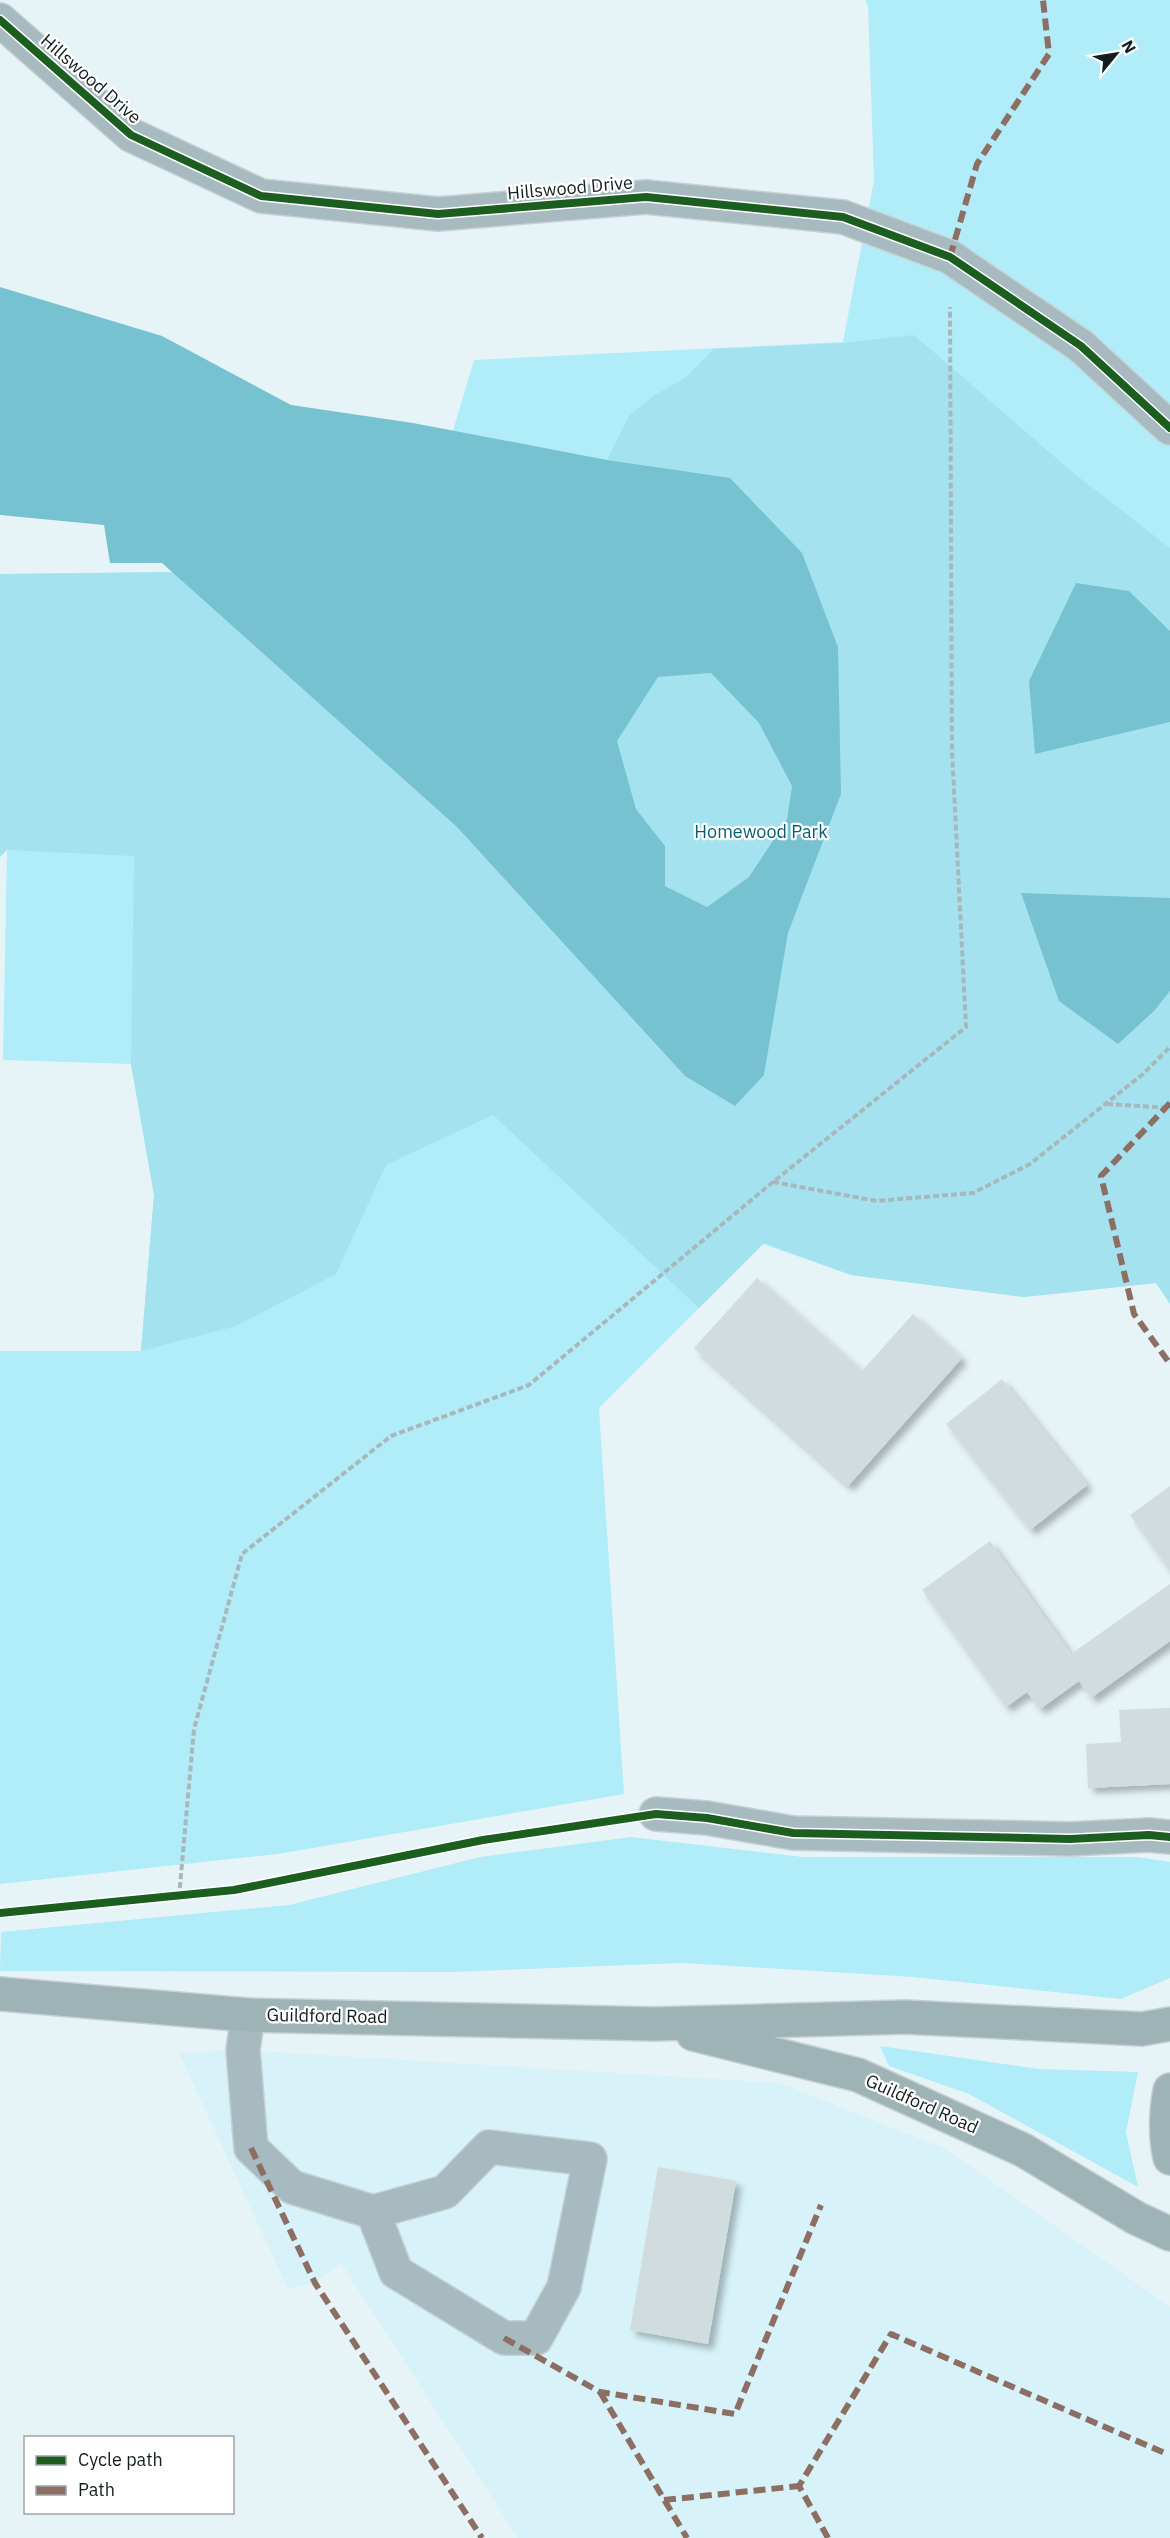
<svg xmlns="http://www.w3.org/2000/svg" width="1170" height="2538" viewBox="0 0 1170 2538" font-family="'IBM Plex Sans',sans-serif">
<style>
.built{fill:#d7f2f8}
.green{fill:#b1ecf9}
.forest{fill:#a4e2ef}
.water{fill:#76c2d1;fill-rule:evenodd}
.building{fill:#d1dcdf;filter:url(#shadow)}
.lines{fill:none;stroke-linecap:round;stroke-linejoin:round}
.minor-casing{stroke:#c7d1d3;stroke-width:36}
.major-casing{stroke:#c7d1d3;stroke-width:36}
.path{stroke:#a7b7ba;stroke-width:4;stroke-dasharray:6 3;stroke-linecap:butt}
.minor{stroke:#a6babf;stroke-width:33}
.major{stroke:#9eb3b6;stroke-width:33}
.quiet{stroke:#8d6e63;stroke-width:6;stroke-dasharray:12 6;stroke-linecap:butt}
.cycleway-casing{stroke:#fff;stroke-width:11}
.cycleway{stroke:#1b5e20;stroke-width:8}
.labels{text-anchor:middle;stroke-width:4.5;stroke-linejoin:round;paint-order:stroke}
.street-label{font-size:18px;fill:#121d1f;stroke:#fff}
.park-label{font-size:18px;fill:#045f6e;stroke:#fff}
</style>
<defs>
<filter id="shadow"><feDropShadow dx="5.5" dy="5.5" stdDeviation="3" flood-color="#0004"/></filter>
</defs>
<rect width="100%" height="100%" fill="#e7f4f7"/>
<polygon class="built" points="243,2050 780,2083 946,2149 1170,2307 1170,2538 518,2538 341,2263 315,2283 288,2289 179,2053"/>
<g class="green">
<polygon points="865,0 1170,0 1170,1304 1156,1283 1024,1297 851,1275 763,1244 599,1408 624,1794 278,1854 0,1884 0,1351 141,1351 154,1195 131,1064 3,1060 7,850 0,574 173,572 361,739 474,360 843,342 874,180 868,6"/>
<polygon points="631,1837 803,1857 1138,1857 1170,1862 1170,1978 1121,1999 913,1977 682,1963 452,1972 0,1971 1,1932 289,1905 480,1857"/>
<polygon points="880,2046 1039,2069 1138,2072 1126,2132 1138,2187 969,2094 889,2066"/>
</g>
<g class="forest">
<polygon points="914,335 1071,471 1170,548 1170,631 1129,591 1036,754 1170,722 1170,898 1022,894 1155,1010 1170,991 1170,1304 1156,1283 1024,1297 851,1275 764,1243 699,1308 493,1115 386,1165 336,1274 236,1326 141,1351 154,1195 131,1064 134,856 7,850 0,857 0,574 173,572 457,827 685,1076 764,1075 788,933 841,794 730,479 607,460 629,416 652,397 685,378 714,349 843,343"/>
<polygon points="711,673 759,723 792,786 787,819 749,877 707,907 665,886 665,846 636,809 617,741 658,677"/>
</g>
<g class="water">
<path d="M0 287 162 336 291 405 413 423 607 460 730 478 802 553 838 647 841 794 788 933 764 1075 735 1106 685 1076 457 827 162 563H110L104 525 0 515ZM711 673 759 723 792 786 787 819 749 877 707 907 665 886V846L636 809 617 741 658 677Z"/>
<polygon points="1076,583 1129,591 1170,631 1170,722 1035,754 1029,681"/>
<polygon points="1021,893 1170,898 1170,991 1155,1010 1118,1044 1059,1001"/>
</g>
<g class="building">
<polygon points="757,1278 862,1371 913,1314 962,1358 848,1486 694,1348"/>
<polygon points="1002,1379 1087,1485 1030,1530 946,1424"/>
<polygon points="1170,1486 1170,1571 1130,1515"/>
<polygon points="990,1541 1071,1654 1170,1584 1170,1641 1091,1698 1079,1681 1040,1709 1027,1692 1006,1707 922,1590"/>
<polygon points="1170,1708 1170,1784 1088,1788 1086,1744 1121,1742 1119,1710"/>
<polygon points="658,2167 736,2181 708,2344 630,2330"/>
</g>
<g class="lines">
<defs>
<g id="minor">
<polyline points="0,20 131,135 261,196 438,214 646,197 843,217 950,257 1081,346 1170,428"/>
<polyline points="656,1814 707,1818 793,1833 1070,1839 1149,1835 1170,1837"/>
<polyline points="248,2015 243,2050 251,2148 292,2187 373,2212 445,2192 489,2147 590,2159 564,2287 536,2338 504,2338 396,2272 373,2212"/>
</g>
<g id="major">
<polyline points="0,1994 248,2015 654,2024 905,2017 1142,2029 1170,2024"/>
<polyline points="693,2034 858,2075 1023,2150 1136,2218 1170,2234"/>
<path d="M1170 2090C1166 2112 1165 2136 1170 2158"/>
</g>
</defs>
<use href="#minor" class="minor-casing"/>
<use href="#major" class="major-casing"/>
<g class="path">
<polyline points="1107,1104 1170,1108"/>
<polyline points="773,1182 877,1201 973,1193 1030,1164 1143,1074 1170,1047"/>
<polyline points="179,1897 194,1729 242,1554 391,1436 529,1385 773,1182 966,1027 952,751 950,307"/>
</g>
<use href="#minor" class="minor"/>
<use href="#major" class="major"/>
<g class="quiet">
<polyline points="950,257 977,164 1049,54 1043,0"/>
<polyline points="1170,1103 1101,1176 1134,1314 1170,1364"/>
<polyline points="251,2148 315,2283 482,2538"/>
<polyline points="504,2338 600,2392 735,2414 821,2205"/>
<polyline points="600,2392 687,2538"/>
<polyline points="664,2500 799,2486"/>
<polyline points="828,2538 799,2486 891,2334 1167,2454"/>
</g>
<defs>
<g id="cycleway">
<polyline points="0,20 131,135 261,196 438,214 646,197 843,217 950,257 1081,346 1170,428"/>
<polyline points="0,1913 234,1890 483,1840 656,1814 707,1818 793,1833 1070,1839 1149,1835 1170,1837"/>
</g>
</defs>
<use href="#cycleway" class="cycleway-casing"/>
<use href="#cycleway" class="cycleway"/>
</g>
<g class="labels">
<g class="street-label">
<text transform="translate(91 79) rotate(41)" y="6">Hillswood Drive</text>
<text transform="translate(570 188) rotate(-5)" y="6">Hillswood Drive</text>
<text transform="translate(327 2016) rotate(1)" y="6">Guildford Road</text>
<text transform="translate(922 2104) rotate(24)" y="6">Guildford Road</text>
</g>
<g class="park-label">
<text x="761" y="838">Homewood Park</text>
</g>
</g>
<rect x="24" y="2436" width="210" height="78" fill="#ffffff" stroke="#a0a5a5" stroke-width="1.5"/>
<rect x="36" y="2456" width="30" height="9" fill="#1b5e20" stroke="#a0a5a5" stroke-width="1.5"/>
<text x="78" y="2466" font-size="18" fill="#121d1f">Cycle path</text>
<rect x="36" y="2486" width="30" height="9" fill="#8d6e63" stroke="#a0a5a5" stroke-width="1.5"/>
<text x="78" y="2496" font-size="18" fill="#121d1f">Path</text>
<g transform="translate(1116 54) rotate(60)" stroke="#ffffff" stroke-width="4.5" paint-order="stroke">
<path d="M0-4.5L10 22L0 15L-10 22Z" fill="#121d1f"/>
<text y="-9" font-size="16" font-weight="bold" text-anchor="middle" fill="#121d1f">N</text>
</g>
</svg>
